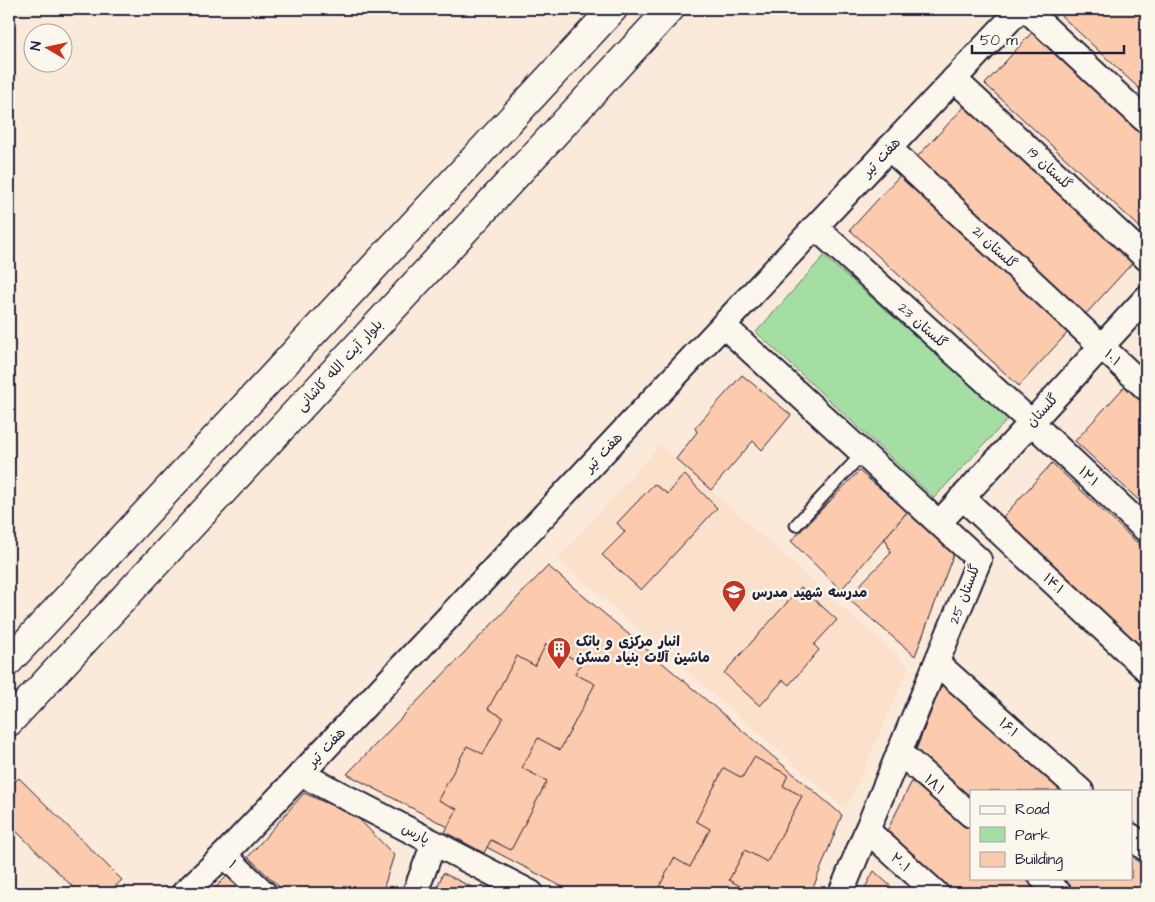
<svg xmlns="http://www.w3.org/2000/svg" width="1155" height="902" viewBox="0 0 1155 902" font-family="'Architects Daughter','Playpen Sans Arabic',sans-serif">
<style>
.built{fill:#fbe0cc}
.green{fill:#a5dea2;stroke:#64806e}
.building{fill:#fccaac;stroke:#22223b}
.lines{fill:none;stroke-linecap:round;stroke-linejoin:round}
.service-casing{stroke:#22223b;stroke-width:15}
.minor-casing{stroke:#22223b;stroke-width:28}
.primary-casing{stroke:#22223b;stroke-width:31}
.service{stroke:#fbf7ec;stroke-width:11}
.minor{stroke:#fbf7ec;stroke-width:24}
.primary{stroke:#fbf7ec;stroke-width:28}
.labels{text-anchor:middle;stroke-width:5;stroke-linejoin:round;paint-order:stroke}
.street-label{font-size:14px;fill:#22223b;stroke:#fbf7ec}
.poi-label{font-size:14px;font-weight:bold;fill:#22223b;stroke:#fbf7ec;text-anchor:start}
</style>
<rect width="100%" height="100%" fill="#fbead9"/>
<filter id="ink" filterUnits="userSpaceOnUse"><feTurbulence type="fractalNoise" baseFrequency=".02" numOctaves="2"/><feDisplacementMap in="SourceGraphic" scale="10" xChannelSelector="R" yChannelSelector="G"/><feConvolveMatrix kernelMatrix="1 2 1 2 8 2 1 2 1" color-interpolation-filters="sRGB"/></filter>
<g filter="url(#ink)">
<polygon class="built" points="660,445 909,667 846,809 558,559"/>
<polygon class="green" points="824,256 1009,418 934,498 756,332"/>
<g class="building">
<polygon points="1054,9 1146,9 1146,95"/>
<polygon points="1036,28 1146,130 1146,233 985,84"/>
<polygon points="967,104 1135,260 1084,316 915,159"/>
<polygon points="901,174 1070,330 1019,386 850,230"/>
<polygon points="742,375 791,415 762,450 753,441 711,490 676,459 697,432 695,428"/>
<polygon points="1126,385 1146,404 1146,507 1075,441"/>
<polygon points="1052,463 1146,551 1146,654 1001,519"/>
<polygon points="859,471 908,511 841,590 791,541"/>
<polygon points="684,474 717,508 641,590 602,555 625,532 617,523 654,484 668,494"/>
<polygon points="908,511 954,553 915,656 847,598 891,553 885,538"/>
<polygon points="548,566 842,815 811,893 574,893 347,774"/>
<polygon points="801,587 837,620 814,645 819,650 789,685 783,680 760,706 724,673"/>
<polygon points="546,644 581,663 575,674 595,684 560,750 538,738 522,768 547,781 511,850 491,840 484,853 445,832 457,809 438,800 467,746 483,754 503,717 488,709 517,656 535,666"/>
<polygon points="944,678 1063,791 971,791 971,806 914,755"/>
<polygon points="754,757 788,775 783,786 802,796 767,862 745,850 729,880 753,893 656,893 674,858 690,867 710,829 696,821 724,768 742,778"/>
<polygon points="914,777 971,830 971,878 1024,878 1040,893 948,893 885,835"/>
<polygon points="19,778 122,880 108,893 79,893 9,824 9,787"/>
<polygon points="304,793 357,817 394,855 382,893 286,893 248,857"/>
<polygon points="1131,855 1146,869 1146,893 1068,893 1051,878 1131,878"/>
<polygon points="874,871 898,893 862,893"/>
<polygon points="443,873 484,893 435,893"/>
<polygon points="227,876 245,893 210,893"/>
</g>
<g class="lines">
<defs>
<polyline id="service" points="796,525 863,453"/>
<g id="minor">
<polyline points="1026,9 1146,121"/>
<polyline points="954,79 1146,258"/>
<polyline points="889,148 1146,388"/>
<polyline points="815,227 1031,422 1146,530"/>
<polyline points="723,325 979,560 841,893"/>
<polyline points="962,497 1146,669"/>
<polyline points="939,523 1146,298"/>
<polyline points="937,663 1081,791"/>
<polyline points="899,752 971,815"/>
<polyline points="301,774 531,893"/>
<polyline points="867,830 936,893"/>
<polyline points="1131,836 1146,849"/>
<polyline points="224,855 264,893"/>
<polyline points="1042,878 1059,893"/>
<polyline points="184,893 224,855 301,774 1020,9"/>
<polyline points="415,893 434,843"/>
</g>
<g id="primary">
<polyline points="9,661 613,9"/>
<polyline points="9,722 670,9"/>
</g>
</defs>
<use href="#service" class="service-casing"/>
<use href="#minor" class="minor-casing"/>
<use href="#primary" class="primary-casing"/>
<use href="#service" class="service"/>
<use href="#minor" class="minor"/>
<use href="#primary" class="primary"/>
</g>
</g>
<defs>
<symbol id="school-pin" viewBox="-11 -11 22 30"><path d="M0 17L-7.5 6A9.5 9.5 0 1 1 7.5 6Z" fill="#c8321e" stroke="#fbf7ec"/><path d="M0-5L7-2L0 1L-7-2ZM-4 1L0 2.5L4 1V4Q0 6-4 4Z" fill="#fff"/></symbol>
<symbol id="building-pin" viewBox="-11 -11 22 30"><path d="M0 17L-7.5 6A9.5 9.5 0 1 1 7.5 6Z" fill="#c8321e" stroke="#fbf7ec"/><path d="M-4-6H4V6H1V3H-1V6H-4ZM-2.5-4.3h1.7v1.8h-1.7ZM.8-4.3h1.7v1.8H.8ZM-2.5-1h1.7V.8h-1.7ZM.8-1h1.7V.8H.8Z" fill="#fff"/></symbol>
</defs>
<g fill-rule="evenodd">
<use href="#school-pin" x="720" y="578" width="28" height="38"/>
<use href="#building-pin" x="545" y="635" width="28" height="38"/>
</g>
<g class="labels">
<g class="street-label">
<text transform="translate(881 157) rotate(-47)" y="5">هفت تیر</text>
<text transform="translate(1050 168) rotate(43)" y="5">گلستان 19</text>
<text transform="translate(995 247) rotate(43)" y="5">گلستان 21</text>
<text transform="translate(923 325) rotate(42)" y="5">گلستان 23</text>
<text transform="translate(1113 357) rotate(43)" y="5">۱۰.۱</text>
<text transform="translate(339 365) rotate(-47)" y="5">بلوار آیت الله کاشانی</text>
<text transform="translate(1042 410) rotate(-47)" y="5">گلستان</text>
<text transform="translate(603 452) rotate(-47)" y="5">هفت تیر</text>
<text transform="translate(1089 476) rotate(43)" y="5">۱۲.۱</text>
<text transform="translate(1054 583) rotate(43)" y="5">۱۴.۱</text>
<text transform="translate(964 594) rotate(-69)" y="5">گلستان 25</text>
<text transform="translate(1009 727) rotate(42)" y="5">۱۶.۱</text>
<text transform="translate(326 747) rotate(-47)" y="5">هفت تیر</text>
<text transform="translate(935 784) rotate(42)" y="5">۱۸.۱</text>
<text transform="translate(416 833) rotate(27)" y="5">پارس</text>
<text transform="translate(901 862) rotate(42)" y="5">۲۰.۱</text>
<text transform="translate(233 864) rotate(44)" y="5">۱</text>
</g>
<g class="poi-label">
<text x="752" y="597">مدرسه شهید مدرس</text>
<text x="576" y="646">انبار مرکزی و بانک<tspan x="576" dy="16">ماشین آلات بنیاد مسکن</tspan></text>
</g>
</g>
<rect width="1155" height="902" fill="none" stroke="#fbf7ec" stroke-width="30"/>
<rect x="15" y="15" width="1125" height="872" fill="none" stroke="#22223b" stroke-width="2" filter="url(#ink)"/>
<rect x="970" y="790" width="162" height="90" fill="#fbf7ec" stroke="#a4a2a5"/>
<rect x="980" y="806" width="25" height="8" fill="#fbf7ec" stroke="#a4a2a5"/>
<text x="1015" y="814" font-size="15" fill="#22223b">Road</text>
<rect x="980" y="827" width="25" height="15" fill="#a5dea2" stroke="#a4a2a5"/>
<text x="1015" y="840" font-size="15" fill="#22223b">Park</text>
<rect x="980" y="852" width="25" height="15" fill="#fccaac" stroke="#a4a2a5"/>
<text x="1015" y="864" font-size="15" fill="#22223b">Building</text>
<g transform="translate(48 48) rotate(279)"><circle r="24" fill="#fbf7ec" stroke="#a4a2a5"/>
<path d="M0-4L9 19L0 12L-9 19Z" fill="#c8321e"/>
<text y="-8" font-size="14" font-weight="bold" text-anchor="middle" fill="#22223b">N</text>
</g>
<path d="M972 45v8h152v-8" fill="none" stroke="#22223b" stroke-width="2.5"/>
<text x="980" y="45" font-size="15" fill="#22223b" stroke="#fbf7ec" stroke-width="4" paint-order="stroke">50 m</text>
</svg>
